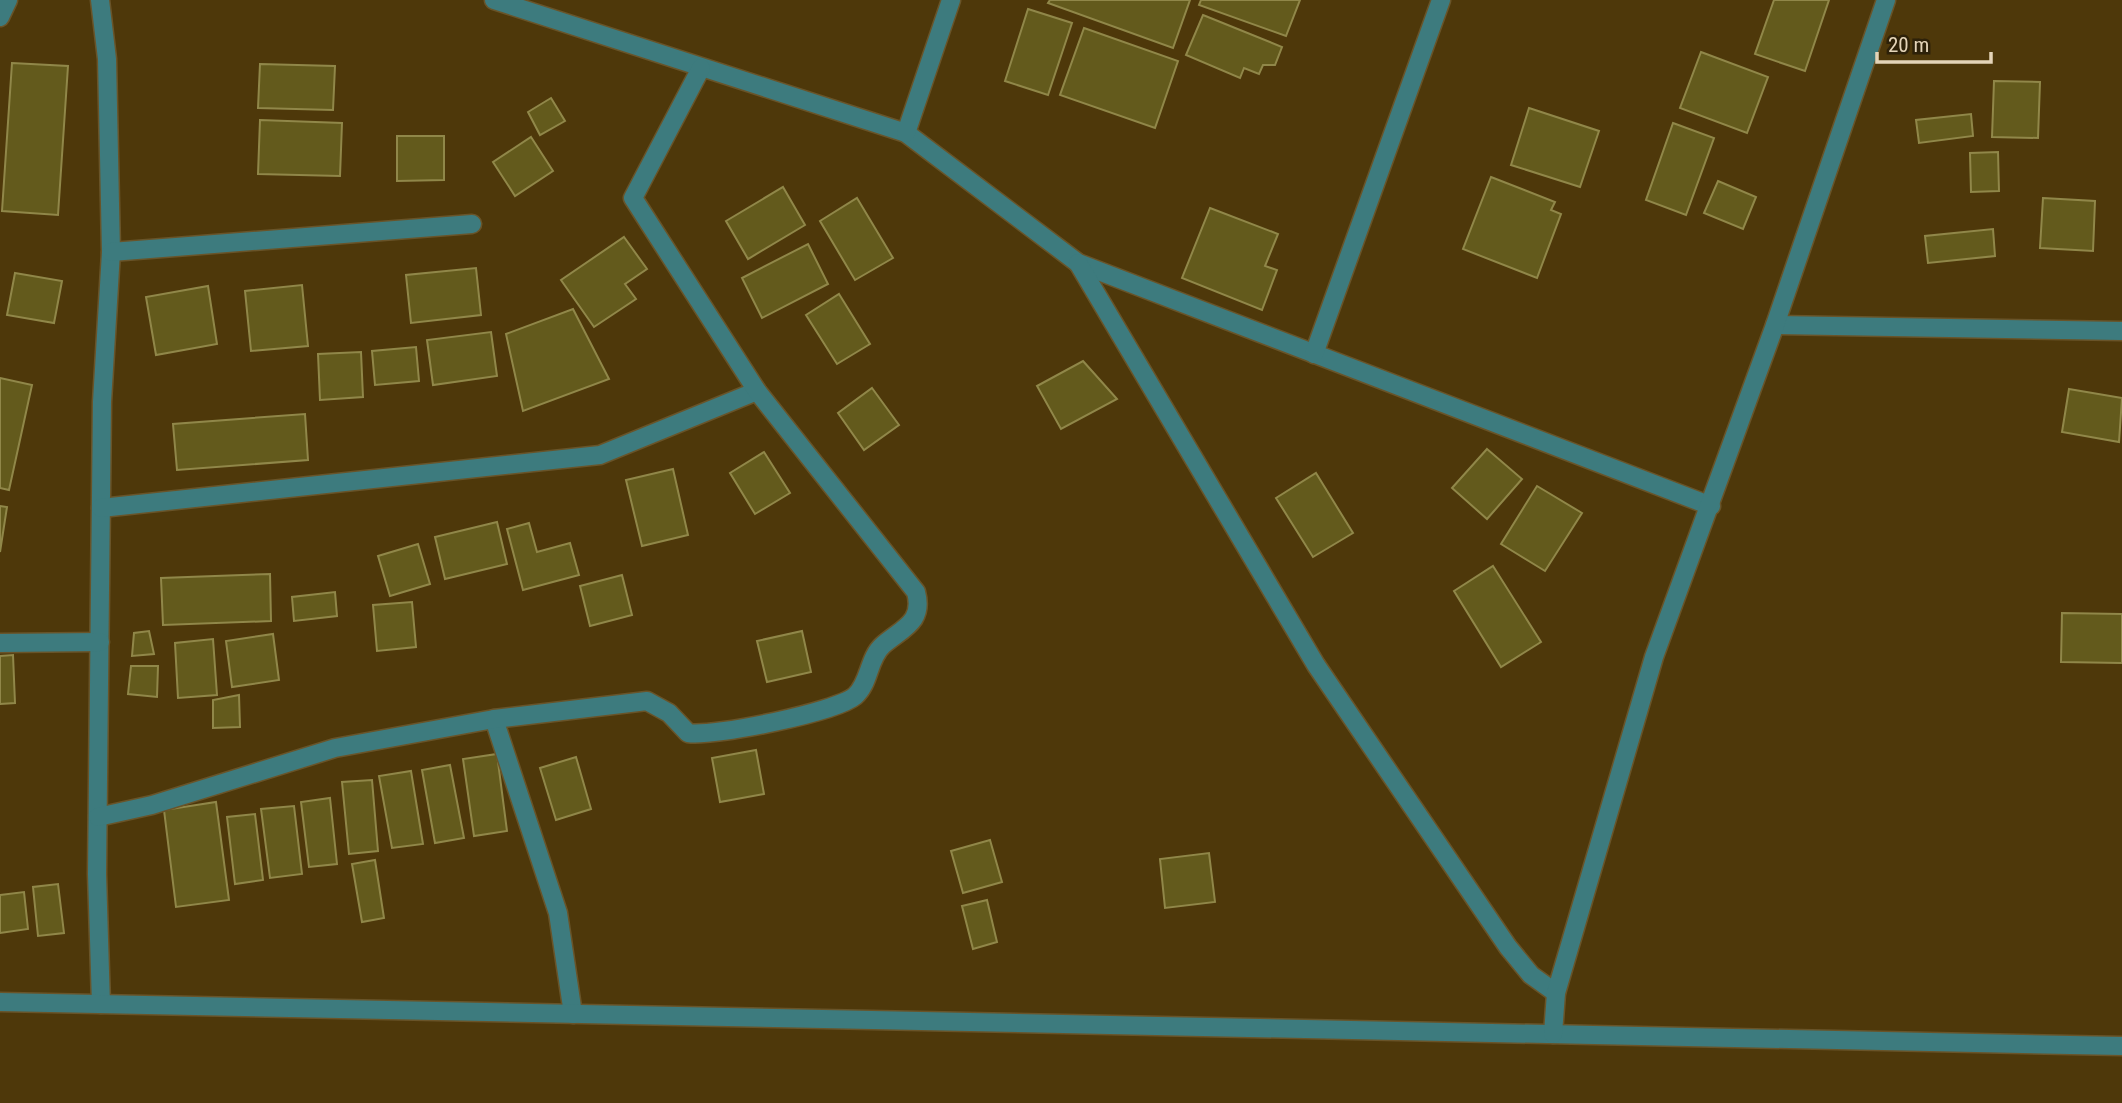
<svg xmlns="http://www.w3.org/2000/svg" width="2122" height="1103" viewBox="0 0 2122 1103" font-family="'Roboto Condensed',sans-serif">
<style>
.building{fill:#635a1c;stroke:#908749;stroke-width:2}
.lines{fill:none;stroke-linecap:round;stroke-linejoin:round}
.minor-casing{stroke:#695429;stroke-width:21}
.minor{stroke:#3d7b7e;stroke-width:18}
</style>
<rect width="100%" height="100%" fill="#4e380a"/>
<g class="building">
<polygon points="1050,0 1190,0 1173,48 1048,3"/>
<polygon points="1201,0 1300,0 1286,36 1199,5"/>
<polygon points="1774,0 1829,0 1805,71 1755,54"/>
<polygon points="1028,9 1072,23 1048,95 1005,81"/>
<polygon points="1203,15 1282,47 1275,65 1263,65 1259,74 1244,68 1240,78 1186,55"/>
<polygon points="1084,28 1178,61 1155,128 1060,95"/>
<polygon points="1701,52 1768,77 1747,133 1680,108"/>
<polygon points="12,63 68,66 58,215 2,211"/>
<polygon points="260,64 335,66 333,110 258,108"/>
<polygon points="1994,81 2040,82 2038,138 1992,137"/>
<polygon points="551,98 565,121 540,135 528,112"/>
<polygon points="1529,108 1599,131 1580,187 1511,165"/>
<polygon points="1971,114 1973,136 1919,143 1916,120"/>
<polygon points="260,120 342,123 340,176 258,174"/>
<polygon points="1673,123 1714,138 1686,215 1646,200"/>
<polygon points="397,136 444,136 444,180 397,181"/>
<polygon points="531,137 553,171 515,196 493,162"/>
<polygon points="1998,152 1999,191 1971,192 1970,153"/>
<polygon points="1491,177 1555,202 1551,210 1561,214 1537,278 1463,249"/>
<polygon points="1718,181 1756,197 1743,229 1704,213"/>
<polygon points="783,187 805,225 748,259 726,221"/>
<polygon points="857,198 893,258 855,280 820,221"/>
<polygon points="2043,198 2095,201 2093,251 2040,248"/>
<polygon points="1210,208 1278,234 1265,266 1277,270 1262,310 1182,278"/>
<polygon points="1993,229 1995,256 1928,263 1925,236"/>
<polygon points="624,237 647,269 625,284 636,299 594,327 561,280"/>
<polygon points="808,244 828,284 762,318 742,278"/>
<polygon points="476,268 481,315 411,323 406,275"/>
<polygon points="15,273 62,281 54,323 7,315"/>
<polygon points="302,285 308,346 251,351 245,291"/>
<polygon points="208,286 217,344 156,355 146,297"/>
<polygon points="839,294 870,344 837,364 806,315"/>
<polygon points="573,309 609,379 523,411 506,334"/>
<polygon points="491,332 497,376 433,385 427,340"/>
<polygon points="416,347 419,381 375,385 372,351"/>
<polygon points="361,352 363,397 320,400 318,354"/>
<polygon points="1083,361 1117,399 1061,429 1037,386"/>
<polygon points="0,378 32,385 9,490 0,488"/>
<polygon points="872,388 899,425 864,450 838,413"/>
<polygon points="2069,389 2122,398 2119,442 2062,432"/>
<polygon points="305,414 308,460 177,470 173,424"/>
<polygon points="1487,449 1522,479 1487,519 1452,488"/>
<polygon points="764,452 790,493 755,514 730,473"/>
<polygon points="673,469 688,535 642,546 626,480"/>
<polygon points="1316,473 1353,533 1313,557 1276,498"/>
<polygon points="1537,486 1582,513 1545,571 1501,544"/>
<polygon points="0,506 7,507 0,552"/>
<polygon points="497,522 507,564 445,579 435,537"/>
<polygon points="529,523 537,552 570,543 579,575 523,590 507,529"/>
<polygon points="418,544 430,584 390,596 378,556"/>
<polygon points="1493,566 1541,642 1501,667 1454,591"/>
<polygon points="270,574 271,621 163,625 161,578"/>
<polygon points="622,575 632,615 590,626 580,586"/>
<polygon points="335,592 337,616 294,621 292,597"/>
<polygon points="412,602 416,647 377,651 373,605"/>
<polygon points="2062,613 2122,614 2122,663 2061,662"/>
<polygon points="149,631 154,654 132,656 134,633"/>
<polygon points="802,631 811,672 767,682 757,641"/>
<polygon points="273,634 279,680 232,687 226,641"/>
<polygon points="213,639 217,695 178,698 175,643"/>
<polygon points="13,655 15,703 0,704 0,656"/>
<polygon points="131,666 158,666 157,697 128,694"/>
<polygon points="239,695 240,727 213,728 213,700"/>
<polygon points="756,750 764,794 720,802 712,758"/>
<polygon points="497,754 507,831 474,836 463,759"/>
<polygon points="576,757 591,809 556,820 540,768"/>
<polygon points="450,765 464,838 435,843 422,770"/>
<polygon points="411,771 423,844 392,848 379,776"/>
<polygon points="372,780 378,851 349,854 342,782"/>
<polygon points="330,798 337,864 309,867 301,802"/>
<polygon points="216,802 229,900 176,907 164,810"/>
<polygon points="294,806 302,874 270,878 261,809"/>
<polygon points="255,814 263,880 235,884 227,817"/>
<polygon points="990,840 1002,882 963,893 951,851"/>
<polygon points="1209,853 1215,902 1165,908 1160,859"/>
<polygon points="375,860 384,918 362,922 352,864"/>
<polygon points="58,884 64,933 38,936 33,887"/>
<polygon points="24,892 28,929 0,933 0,895"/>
<polygon points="987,900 997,942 973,949 962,906"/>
</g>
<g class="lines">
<defs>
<g id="minor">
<polyline points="100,0 107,59 111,252 102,402 97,874 101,1004"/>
<polyline points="494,0 906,133 1078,263 1711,506"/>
<polyline points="0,17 8,0"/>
<polyline points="906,133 951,0"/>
<polyline points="111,252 472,224"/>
<polyline points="1078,263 1316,665 1508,947 1531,975 1556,993"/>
<polyline points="1775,325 2122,331"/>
<polyline points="1314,354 1441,0"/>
<polyline points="101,508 600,455 757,391"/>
<polyline points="0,643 100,642"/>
<polyline points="494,719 558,913 573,1014"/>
<path d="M98 817 152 805 335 748 494 719 647 701 669 713 688 733C714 737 836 712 855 696 870 683 868 658 883 645 903 628 924 622 916 592L757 391 633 198 701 68"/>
<polyline points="0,1002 2122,1046"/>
<polyline points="1553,1034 1556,993 1654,657 1775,325 1886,0"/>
</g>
</defs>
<use href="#minor" class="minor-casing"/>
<use href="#minor" class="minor"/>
</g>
<path d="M1877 52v10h114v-10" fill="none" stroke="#e4d4b8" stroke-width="3.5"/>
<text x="1888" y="52" font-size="21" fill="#e4d4b8" stroke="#2d2109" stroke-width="5" paint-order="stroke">20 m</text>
</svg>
